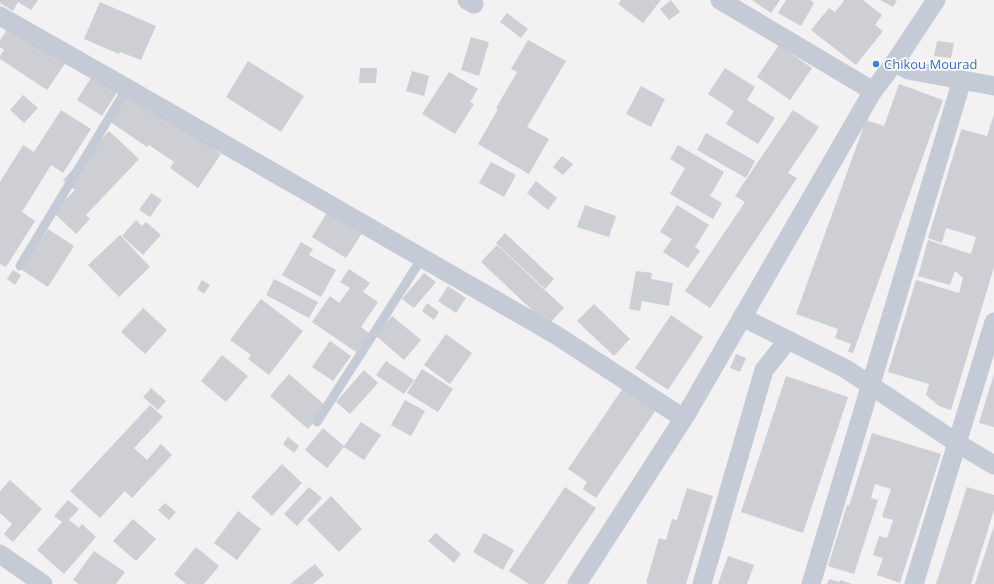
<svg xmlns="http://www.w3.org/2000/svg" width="994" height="584" viewBox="0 0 994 584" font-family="'Open Sans',sans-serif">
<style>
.building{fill:#cdcfd5}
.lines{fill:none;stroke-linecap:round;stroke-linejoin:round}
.service{stroke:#c4cad6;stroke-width:9}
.minor{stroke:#c4cad6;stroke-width:19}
.shop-dot{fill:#3f7fe0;stroke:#fff;stroke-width:1.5}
.labels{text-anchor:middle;stroke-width:3.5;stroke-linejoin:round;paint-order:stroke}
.shop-label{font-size:13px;fill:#366cbe;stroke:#fff;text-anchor:start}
</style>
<rect width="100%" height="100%" fill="#f3f1f1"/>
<g class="building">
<polygon points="0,0 38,0 31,10 18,2 13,11 0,3"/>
<polygon points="621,0 661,0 643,23 618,4"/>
<polygon points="671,0 680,12 669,20 660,9"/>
<polygon points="752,0 780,0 771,13"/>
<polygon points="786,0 810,0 814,3 801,26 778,13"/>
<polygon points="843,0 863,0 882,15 875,25 883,31 856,65 811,30 829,8 835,12 844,1"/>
<polygon points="880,0 897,0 893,7"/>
<polygon points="100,2 156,26 141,60 120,52 119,54 84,39"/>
<polygon points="507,13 528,29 521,38 500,22"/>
<polygon points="15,18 71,55 47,90 0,59 0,56 4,50 0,47 0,40"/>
<polygon points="471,37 489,42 479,76 461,70"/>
<polygon points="528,40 566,61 527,127 549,139 529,174 478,144 498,109 496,108 517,72 511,69"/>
<polygon points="937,41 954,43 951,58 934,56"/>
<polygon points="779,45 812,68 790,100 757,77"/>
<polygon points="248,61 304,96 281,132 226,97"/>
<polygon points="360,68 377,68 376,83 359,83"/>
<polygon points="725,68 755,87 747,100 775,118 758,144 726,124 734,111 708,94"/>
<polygon points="96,70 121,86 102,116 77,100"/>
<polygon points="412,71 429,76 424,96 406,91"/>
<polygon points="449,72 478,89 470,102 474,104 455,134 422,114"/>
<polygon points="899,84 943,100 853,353 848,352 851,344 835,338 838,329 796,314 866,120 884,126"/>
<polygon points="641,86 665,99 651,127 626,114"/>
<polygon points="129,92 221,154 198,188 170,168 174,162 149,145 147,147 109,121"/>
<polygon points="23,95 38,108 24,123 10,110"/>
<polygon points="61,110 91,129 63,173 51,165 22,212 35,221 6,267 0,264 0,182 23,145 34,152"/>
<polygon points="793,110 819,127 788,173 797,178 710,308 685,291 745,202 735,196"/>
<polygon points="994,114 994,267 951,410 939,406 926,395 929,384 888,372 916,280 959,293 963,278 955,271 950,285 918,276 928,240 971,254 976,237 946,228 942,243 928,238 961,130 961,129 987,136"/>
<polygon points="109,131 139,159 86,215 90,219 76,234 53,212 75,190 63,180"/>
<polygon points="706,133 755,161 746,178 697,150"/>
<polygon points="678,145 724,172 710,196 722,203 713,219 670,194 685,168 670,159"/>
<polygon points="562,156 573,164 563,175 553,167"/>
<polygon points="491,162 516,175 504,197 479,183"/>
<polygon points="536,181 557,198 548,210 527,193"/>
<polygon points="151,193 162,200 150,217 139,210"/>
<polygon points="585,205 616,216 609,237 577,227"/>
<polygon points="677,205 709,225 695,247 700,251 688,268 663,252 672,239 660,232"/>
<polygon points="331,206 366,227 346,258 312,237"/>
<polygon points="136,220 142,226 146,222 161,235 143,255 122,236"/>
<polygon points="48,229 74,246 48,287 22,270"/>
<polygon points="505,233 554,279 545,289 496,243"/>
<polygon points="120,235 150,267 119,297 88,265"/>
<polygon points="301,242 313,249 309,255 336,270 321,297 282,275"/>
<polygon points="497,245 564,308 548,325 481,262"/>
<polygon points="349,269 370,283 363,292 378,302 361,327 369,333 356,352 312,322 330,296 339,303 350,288 340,282"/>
<polygon points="13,270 21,275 15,285 7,279"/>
<polygon points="636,271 652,273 651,279 673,283 669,306 642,301 640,311 629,309"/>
<polygon points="424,273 436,282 414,308 402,299"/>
<polygon points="274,279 318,302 309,318 266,295"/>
<polygon points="202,280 210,285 204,294 197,289"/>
<polygon points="448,286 466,298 456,313 438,301"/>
<polygon points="261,299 303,331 269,375 248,359 251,355 230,340"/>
<polygon points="427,303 439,312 434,320 422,311"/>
<polygon points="594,304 630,339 614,356 577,321"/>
<polygon points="143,308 167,330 145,354 121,332"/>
<polygon points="671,315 703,337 668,390 635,368"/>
<polygon points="392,316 421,340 404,360 375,335"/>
<polygon points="446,334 472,353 450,384 424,365"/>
<polygon points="330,341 351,356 333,381 312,367"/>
<polygon points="736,354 746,358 740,372 730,368"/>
<polygon points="222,355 248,376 226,402 201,381"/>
<polygon points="386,361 414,380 404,394 376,375"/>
<polygon points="422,369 453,389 438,412 407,393"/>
<polygon points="364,370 378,383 350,414 336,402"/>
<polygon points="289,374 327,407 308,429 270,396"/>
<polygon points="994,374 994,427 979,423"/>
<polygon points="786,376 848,397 803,533 741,512"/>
<polygon points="625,385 658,407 596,498 583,489 587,482 568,469"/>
<polygon points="151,388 166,401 158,410 143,397"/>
<polygon points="405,400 425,411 411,436 391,425"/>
<polygon points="150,405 163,417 134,448 147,460 161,444 172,455 132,498 125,491 100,518 70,491"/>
<polygon points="361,422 381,435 364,460 344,447 327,468 305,450 323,428 344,446"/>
<polygon points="872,433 941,454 900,583 877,575 883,558 873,555 879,536 887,538 893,520 882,517 891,489 875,484 871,498 878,500 854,574 828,566 847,505 849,506"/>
<polygon points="288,437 299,446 294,453 283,444"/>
<polygon points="282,464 302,483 272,516 251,497"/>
<polygon points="10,480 42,509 13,542 4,534 12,524 0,513 0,491"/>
<polygon points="309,487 322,498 297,526 284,514"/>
<polygon points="565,487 596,508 544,584 529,584 509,571"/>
<polygon points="967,487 994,495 994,510 971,584 936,584"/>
<polygon points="687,488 713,496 686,584 649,584 646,583 659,538 666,540 672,519 677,520"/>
<polygon points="331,496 362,529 339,552 307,520"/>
<polygon points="68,500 79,509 69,520 79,528 82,524 96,537 64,574 37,550 62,522 54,516"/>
<polygon points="165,503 176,512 169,520 158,510"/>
<polygon points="238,511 261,529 237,560 214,543"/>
<polygon points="133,519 156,539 136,561 113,541"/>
<polygon points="994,526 994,584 975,584"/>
<polygon points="436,533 461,554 454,563 428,541"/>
<polygon points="484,533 514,550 503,570 473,552"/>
<polygon points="196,547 219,566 204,584 186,584 174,574"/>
<polygon points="94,551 125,572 116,584 79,584 73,580"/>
<polygon points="728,556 754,565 747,584 718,584"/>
<polygon points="315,564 324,575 313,584 290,584"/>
<polygon points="829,579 840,582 840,580 852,584 827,584"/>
</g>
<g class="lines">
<g class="service">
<polyline points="20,266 127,88"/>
<polyline points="317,422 422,258"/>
</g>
<g class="minor">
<polyline points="467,0 474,4"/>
<polyline points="720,0 873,91"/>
<polyline points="0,16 125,87 556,335 683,418"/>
<polyline points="895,62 908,70 994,86"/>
<polyline points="742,317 846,369 957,443 994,465"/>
<polyline points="0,554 43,584"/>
<polyline points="577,584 687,413 873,91 895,62 936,0"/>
<polyline points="702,584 764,370 788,340"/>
<polyline points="811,584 962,80"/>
<polyline points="914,584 994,322"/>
</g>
</g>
<circle class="shop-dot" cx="876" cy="64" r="4"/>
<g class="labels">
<g class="shop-label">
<text x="884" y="69">Chikou Mourad</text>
</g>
</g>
</svg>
